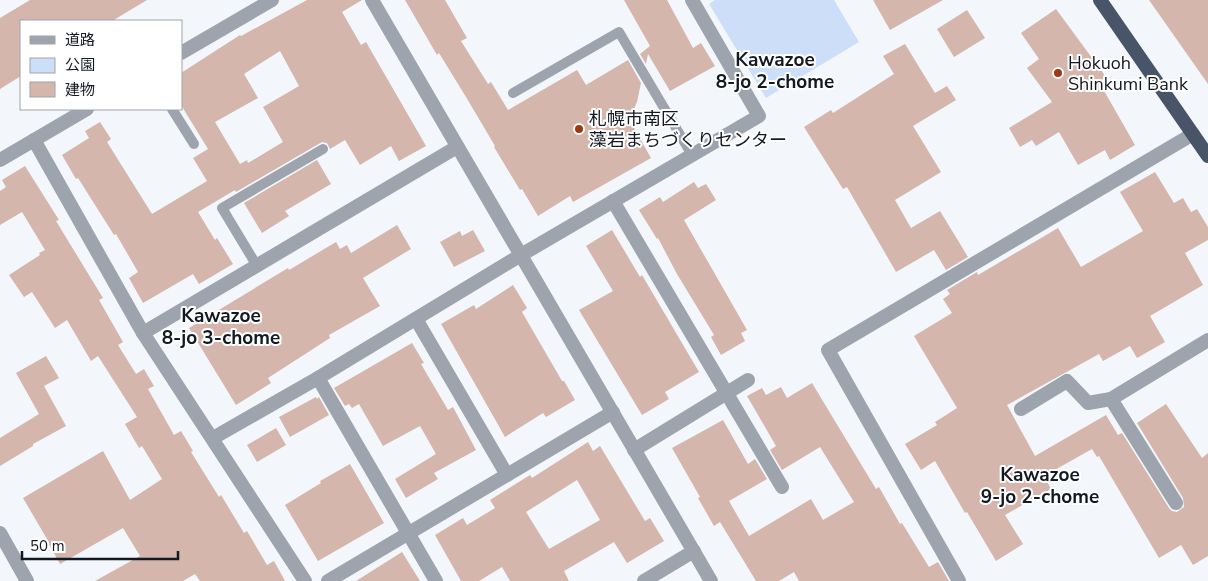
<svg xmlns="http://www.w3.org/2000/svg" width="1208" height="581" viewBox="0 0 1208 581" font-family="'Nunito Sans','Noto Sans JP',sans-serif">
<style>
.green{fill:#cddff8}
.building{fill:#d4b6ad;fill-rule:evenodd}
.lines{fill:none;stroke-linecap:round;stroke-linejoin:round}
.service{stroke:#9da4ae;stroke-width:10}
.minor{stroke:#9da4ae;stroke-width:14}
.trunk{stroke:#485467;stroke-width:14}
.poi-dot{fill:#9e3813;stroke:#fff;stroke-width:2}
.labels{text-anchor:middle;stroke-width:4;stroke-linejoin:round;paint-order:stroke}
.poi-label{font-size:18px;fill:#131921;stroke:#fff;text-anchor:start}
.neighbourhood-label{font-size:19px;font-weight:bold;fill:#131921;stroke:#fff}
</style>
<rect width="100%" height="100%" fill="#f3f6fb"/>
<polygon class="green" points="715,0 834,0 859,42 766,98 709,4"/>
<g class="building">
<polygon points="30,0 147,0 112,21 21,21 21,76 0,89 0,18"/>
<path d="M307 0H362L342 12 361 45 366 42 426 146 399 161 391 146 360 165 345 140 330 149 327 143 322 142 236 192 235 190 198 212 215 240 217 238 233 264 199 284 193 274 143 303 129 278 138 272 116 234 114 235 78 178 76 179 62 155 89 138 85 131 100 122 111 139 107 142 152 214 207 181 193 158 208 149 181 105V73L240 35 241 36ZM280 51 299 86 263 107 283 142 248 163 247 160 240 164 215 122 258 98 244 74Z"/>
<polygon points="405,0 445,0 467,38 461,41 488,84 491,82 508,110 577,70 586,85 628,60 641,83 637,102 629,119 651,158 573,202 570,196 538,216 522,189 520,190 494,147 495,146 466,97 439,53 437,55"/>
<polygon points="624,0 667,0 693,48 701,43 715,66 670,91 648,54 646,64 640,54 650,46"/>
<polygon points="873,0 943,0 890,30"/>
<polygon points="1149,0 1208,0 1208,84"/>
<polygon points="1056,9 1106,77 1099,82 1135,145 1110,160 1105,150 1078,165 1059,132 1036,146 1032,140 1020,147 1009,128 1052,102 1027,68 1039,59 1021,33"/>
<polygon points="967,10 985,38 954,57 937,29"/>
<polygon points="905,44 935,93 947,86 956,100 913,126 941,172 895,200 911,228 940,211 968,257 946,270 934,250 896,272 847,187 843,189 804,127 831,110 833,113 894,74 883,56"/>
<polygon points="317,160 331,184 285,211 289,216 262,233 244,203"/>
<polygon points="25,166 59,220 56,221 103,298 99,300 123,342 118,345 136,374 144,369 154,386 148,389 174,435 181,431 193,451 191,452 219,497 221,495 244,533 247,531 267,565 274,561 285,581 200,581 195,574 183,581 95,581 140,556 123,528 60,564 46,539 47,539 23,498 103,451 130,500 162,479 142,446 139,448 125,424 137,417 98,356 91,361 67,320 55,328 32,292 24,297 9,275 40,255 39,253 45,250 22,212 0,225 0,191 6,187 2,180"/>
<polygon points="1155,172 1174,203 1183,198 1191,212 1197,209 1208,227 1208,240 1185,253 1203,285 1150,316 1165,342 1137,358 1130,346 1103,361 1099,354 1007,405 1035,456 1106,415 1118,435 1122,433 1169,508 1172,511 1177,512 1184,507 1183,498 1137,423 1166,404 1202,458 1208,453 1208,556 1193,565 1181,545 1159,558 1099,456 1097,457 1092,449 1044,476 1051,489 1005,515 1023,544 996,561 967,512 965,513 935,461 921,470 905,444 937,425 935,422 957,408 914,336 952,313 943,299 950,294 947,290 977,272 978,275 1058,228 1081,267 1143,231 1120,192"/>
<polygon points="694,182 698,188 706,184 716,200 684,220 747,330 741,333 745,341 721,355 711,337 714,335 677,274 658,238 657,239 639,210 660,197 663,202"/>
<polygon points="397,225 411,249 363,278 380,306 329,335 330,338 268,378 271,383 236,405 189,328 288,268 289,270 336,242 340,249 347,245 351,253"/>
<polygon points="473,230 485,251 454,267 440,242 460,231 462,236"/>
<polygon points="612,230 640,277 642,275 699,372 665,392 669,399 642,415 579,310 613,291 586,246"/>
<polygon points="513,285 527,308 522,312 562,381 564,381 575,400 546,417 543,413 505,437 441,324 474,305 476,309"/>
<polygon points="412,343 424,363 421,364 448,410 453,407 476,450 434,473 438,479 406,498 395,479 436,454 420,426 383,446 359,404 352,408 349,404 345,406 334,388"/>
<polygon points="46,356 59,378 44,386 66,426 33,444 33,446 0,466 0,438 39,414 16,373"/>
<polygon points="812,383 876,489 879,487 900,524 902,523 929,567 938,562 949,581 799,581 794,572 779,581 756,581 720,522 714,526 698,498 700,497 672,448 723,420 748,464 755,459 767,479 729,501 749,536 811,499 823,520 854,502 820,447 782,470 770,450 776,446 747,396 762,388 766,395 781,387 787,398"/>
<polygon points="316,397 317,399 319,397 329,415 290,437 279,417"/>
<polygon points="276,428 286,445 257,462 247,445"/>
<path d="M588 442 593 451 600 446 645 521 650 518 664 541 627 563 614 542 564 571 569 581H510L502 567 479 581H461L435 535 463 518 467 525 495 508 490 500 530 475 532 478ZM577 480 600 520 549 549 526 512Z"/>
<polygon points="350,464 384,523 318,561 285,505 321,483 320,481"/>
<polygon points="402,552 420,581 356,581"/>
</g>
<g class="lines">
<g class="service">
<polyline points="513,93 619,32 692,155"/>
<polyline points="172,109 194,144"/>
<polyline points="257,266 222,208 323,149"/>
</g>
<g class="minor">
<polyline points="372,0 711,581"/>
<polyline points="181,53 272,0"/>
<polyline points="34,140 143,333 305,581"/>
<polyline points="0,160 87,109"/>
<polyline points="613,201 782,487"/>
<polyline points="416,319 507,475"/>
<polyline points="143,333 457,147"/>
<polyline points="318,378 436,581"/>
<polyline points="1111,399 1176,503"/>
<polyline points="1021,409 1067,381 1088,403 1111,399 1208,340"/>
<polyline points="213,438 318,378 521,255 759,116 692,0"/>
<polyline points="634,450 748,380"/>
<polyline points="0,533 27,581"/>
<polyline points="328,581 613,412"/>
<polyline points="644,581 694,551"/>
<polyline points="959,581 828,350 1193,134"/>
</g>
<polyline class="trunk" points="1100,0 1208,156"/>
</g>
<g class="poi-dot">
<circle cx="1058" cy="73" r="5"/>
<circle cx="579" cy="129" r="5"/>
</g>
<g class="labels">
<g class="poi-label">
<text x="1068" y="69">Hokuoh<tspan x="1068" dy="21">Shinkumi Bank</tspan></text>
<text x="589" y="125">札幌市南区<tspan x="589" dy="21">藻岩まちづくりセンター</tspan></text>
</g>
<g class="neighbourhood-label">
<text x="775" y="66">Kawazoe<tspan x="775" dy="22">8-jo 2-chome</tspan></text>
<text x="221" y="322">Kawazoe<tspan x="221" dy="22">8-jo 3-chome</tspan></text>
<text x="1040" y="481">Kawazoe<tspan x="1040" dy="22">9-jo 2-chome</tspan></text>
</g>
</g>
<rect x="20" y="20" width="162" height="90" fill="#ffffff" stroke="#a1a3a6"/>
<rect x="30" y="36" width="25" height="8" fill="#9da4ae" stroke="#a1a3a6"/>
<text x="65" y="45" font-size="15" fill="#131921">道路</text>
<rect x="30" y="58" width="25" height="15" fill="#cddff8" stroke="#a1a3a6"/>
<text x="65" y="70" font-size="15" fill="#131921">公園</text>
<rect x="30" y="82" width="25" height="15" fill="#d4b6ad" stroke="#a1a3a6"/>
<text x="65" y="95" font-size="15" fill="#131921">建物</text>
<path d="M22 551v8h156v-8" fill="none" stroke="#131921" stroke-width="2.5"/>
<text x="30" y="551" font-size="15" fill="#131921" stroke="#ffffff" stroke-width="4" paint-order="stroke">50 m</text>
</svg>
